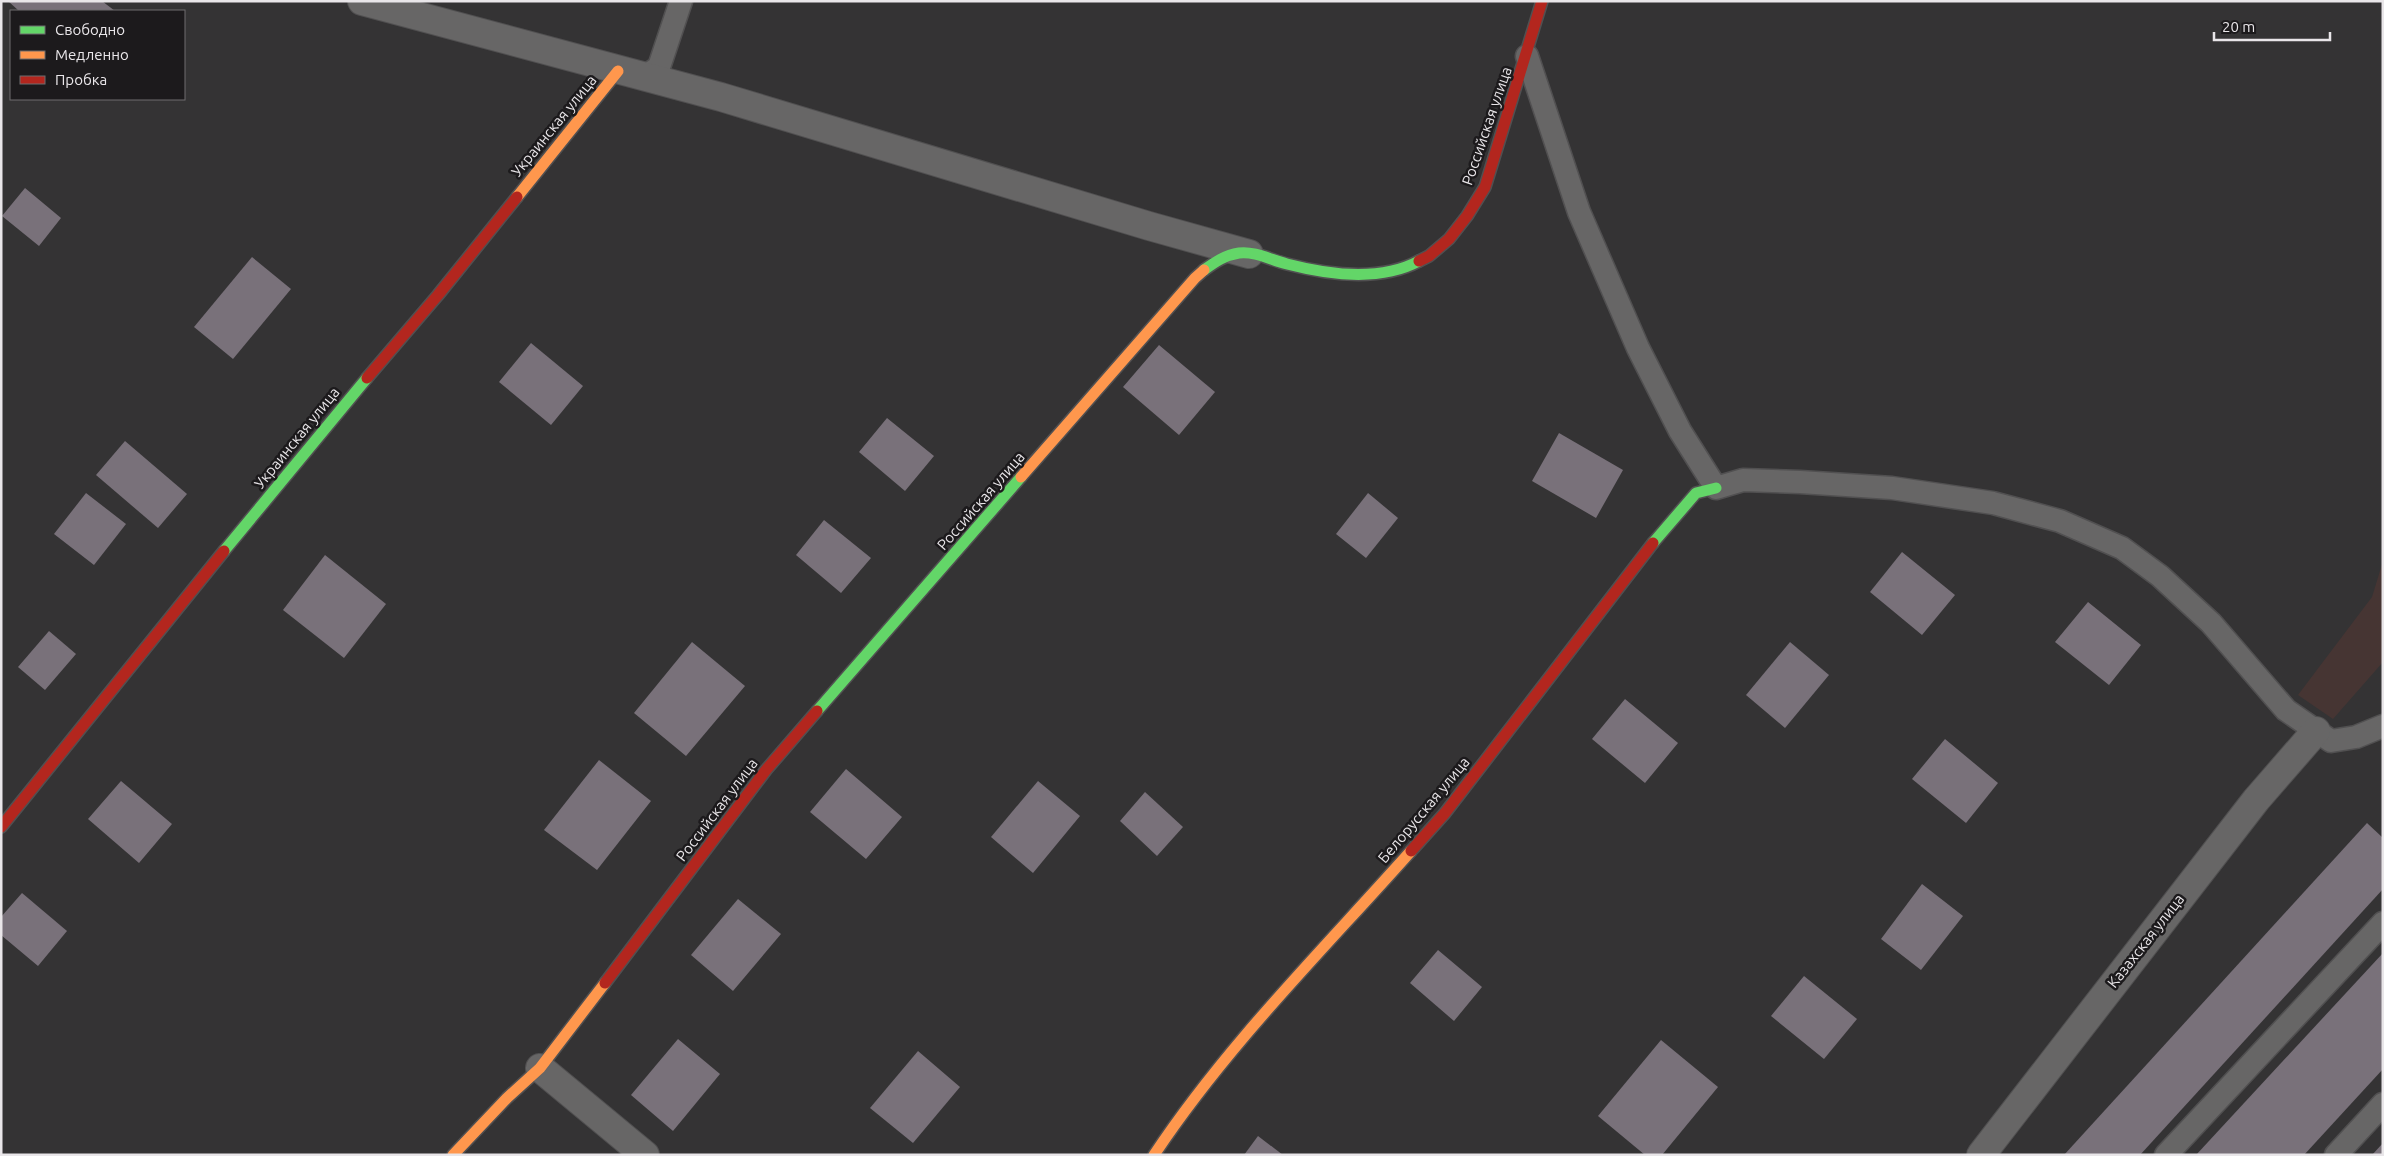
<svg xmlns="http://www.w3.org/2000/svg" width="2384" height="1156" viewBox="0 0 2384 1156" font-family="Ubuntu,sans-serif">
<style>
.industrial{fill:#463533}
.building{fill:#79717a}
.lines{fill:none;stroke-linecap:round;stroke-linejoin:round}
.lane-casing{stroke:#515051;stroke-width:25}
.street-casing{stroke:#515051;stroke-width:30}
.fast-casing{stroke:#515051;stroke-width:14}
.slow-casing{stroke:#515051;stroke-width:14}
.jam-casing{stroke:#515051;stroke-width:14}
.lane{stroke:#676666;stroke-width:22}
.street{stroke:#676666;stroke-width:28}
.fast{stroke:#63d668;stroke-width:11}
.slow{stroke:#ff974d;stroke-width:11}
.jam{stroke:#b3261e;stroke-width:11}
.labels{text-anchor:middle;stroke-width:5;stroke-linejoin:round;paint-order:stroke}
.street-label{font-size:15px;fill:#e9e6e9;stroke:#1c1a1c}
</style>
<rect width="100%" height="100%" fill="#343334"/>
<polygon class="industrial" points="2383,561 2383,662 2333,719 2298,695 2372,597"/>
<g class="building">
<polygon points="8,1 102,1 115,11 19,11"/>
<polygon points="25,188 61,218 39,246 2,216"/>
<polygon points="252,257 291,289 233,359 194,327"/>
<polygon points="531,343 583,386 551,425 499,382"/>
<polygon points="1159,345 1215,392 1179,435 1123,387"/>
<polygon points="887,418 934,456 905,491 859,452"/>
<polygon points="1559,433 1623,470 1596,518 1532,481"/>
<polygon points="125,441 187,494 158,528 96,475"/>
<polygon points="86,493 126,524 94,565 54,534"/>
<polygon points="1368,493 1398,518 1366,558 1336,534"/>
<polygon points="824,520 871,558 841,593 796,555"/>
<polygon points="1902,552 1955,595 1922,635 1870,592"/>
<polygon points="325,555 386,604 344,658 283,610"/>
<polygon points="2088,602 2141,645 2109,685 2055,642"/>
<polygon points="49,631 76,654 45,690 18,667"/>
<polygon points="692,642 745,686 686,756 634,713"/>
<polygon points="1790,642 1829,675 1785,728 1746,695"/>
<polygon points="1625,699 1678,743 1645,783 1592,739"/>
<polygon points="1945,739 1998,783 1966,823 1912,779"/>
<polygon points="599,760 651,801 597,870 544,830"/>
<polygon points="846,769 902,817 866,859 810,812"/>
<polygon points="121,781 172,824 139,863 88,819"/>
<polygon points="1038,781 1080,816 1033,873 991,837"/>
<polygon points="1145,792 1183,827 1157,856 1120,821"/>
<polygon points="2367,823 2383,838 2383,889 2140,1155 2064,1155"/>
<polygon points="1922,884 1963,916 1921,970 1881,939"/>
<polygon points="22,893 67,931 38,966 1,935 1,917"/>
<polygon points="738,899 781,934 733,991 691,955"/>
<polygon points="1438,950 1482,987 1454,1021 1410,983"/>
<polygon points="2383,953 2383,1069 2304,1155 2196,1155"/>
<polygon points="1804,976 1857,1019 1824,1059 1771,1016"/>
<polygon points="678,1039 720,1074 673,1131 631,1095"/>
<polygon points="1661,1040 1718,1087 1662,1155 1645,1155 1598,1116"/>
<polygon points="918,1051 960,1087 913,1143 870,1108"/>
<polygon points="1258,1136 1283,1155 1244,1155"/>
<polygon points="2383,1143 2383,1155 2372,1155"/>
</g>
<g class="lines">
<defs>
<g id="lane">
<polyline points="1527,56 1579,212 1638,348 1680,431 1716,488 1743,480 1800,482 1892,488 1993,503 2060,521 2122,548 2160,576 2211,623 2286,710 2331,741 2356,737 2383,726"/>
<polyline points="632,74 649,74 659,67 681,1"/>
<polyline points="2166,1155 2383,923"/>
<polyline points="2336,1155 2383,1104"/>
</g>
<g id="street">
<polyline points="362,1 721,97 1149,226 1249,254"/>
<polyline points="540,1068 645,1155"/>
<polyline points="1981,1155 2256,800 2316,731"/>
</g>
<g id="fast">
<path d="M1204 270C1215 262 1225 255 1239 253 1255 251 1271 260 1287 264 1329 275 1380 282 1419 261"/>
<polyline points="1653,543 1696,493 1716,488"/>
<polyline points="224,551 367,378"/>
<polyline points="817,711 1021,477"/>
</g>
<g id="slow">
<polyline points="517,197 618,71"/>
<polyline points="1021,477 1195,278 1204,270"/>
<polyline points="453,1155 507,1098 540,1068 605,983"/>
<path d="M1154 1155C1227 1045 1323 950 1411 851"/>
</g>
<g id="jam">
<polyline points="1419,261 1429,256 1449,239 1467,216 1485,187 1542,1"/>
<polyline points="367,378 438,295 517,197"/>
<polyline points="1,827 224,551"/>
<polyline points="1411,851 1445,813 1653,543"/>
<polyline points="605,983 766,770 817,711"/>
</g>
</defs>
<use href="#lane" class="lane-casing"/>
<use href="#street" class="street-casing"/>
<use href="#fast" class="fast-casing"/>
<use href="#slow" class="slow-casing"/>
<use href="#jam" class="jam-casing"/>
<use href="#lane" class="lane"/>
<use href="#street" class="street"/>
<use href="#fast" class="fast"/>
<use href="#slow" class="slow"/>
<use href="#jam" class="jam"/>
</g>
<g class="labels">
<g class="street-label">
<text transform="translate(554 126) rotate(-51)" y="5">Украинская улица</text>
<text transform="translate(1487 126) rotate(-71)" y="5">Российская улица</text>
<text transform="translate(297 438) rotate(-51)" y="5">Украинская улица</text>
<text transform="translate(981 501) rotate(-49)" y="5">Российская улица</text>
<text transform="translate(717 810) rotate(-53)" y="5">Российская улица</text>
<text transform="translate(1424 810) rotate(-50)" y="5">Белорусская улица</text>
<text transform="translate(2146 941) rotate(-52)" y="5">Казахская улица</text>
</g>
</g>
<rect width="2384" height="1156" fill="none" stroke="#e9e6e9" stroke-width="5"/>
<rect x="10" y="10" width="175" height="90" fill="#1c1a1c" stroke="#6e6c6e"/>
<rect x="20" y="26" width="25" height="8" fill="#63d668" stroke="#6e6c6e"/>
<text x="55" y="35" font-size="15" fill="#e9e6e9">Свободно</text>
<rect x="20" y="51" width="25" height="8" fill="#ff974d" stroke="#6e6c6e"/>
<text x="55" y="60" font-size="15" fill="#e9e6e9">Медленно</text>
<rect x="20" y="76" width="25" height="8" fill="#b3261e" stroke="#6e6c6e"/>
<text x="55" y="85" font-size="15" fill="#e9e6e9">Пробка</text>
<path d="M2214 32v8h116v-8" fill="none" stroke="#e9e6e9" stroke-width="2.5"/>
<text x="2222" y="32" font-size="15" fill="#e9e6e9" stroke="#1c1a1c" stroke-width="4" paint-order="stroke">20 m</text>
</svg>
